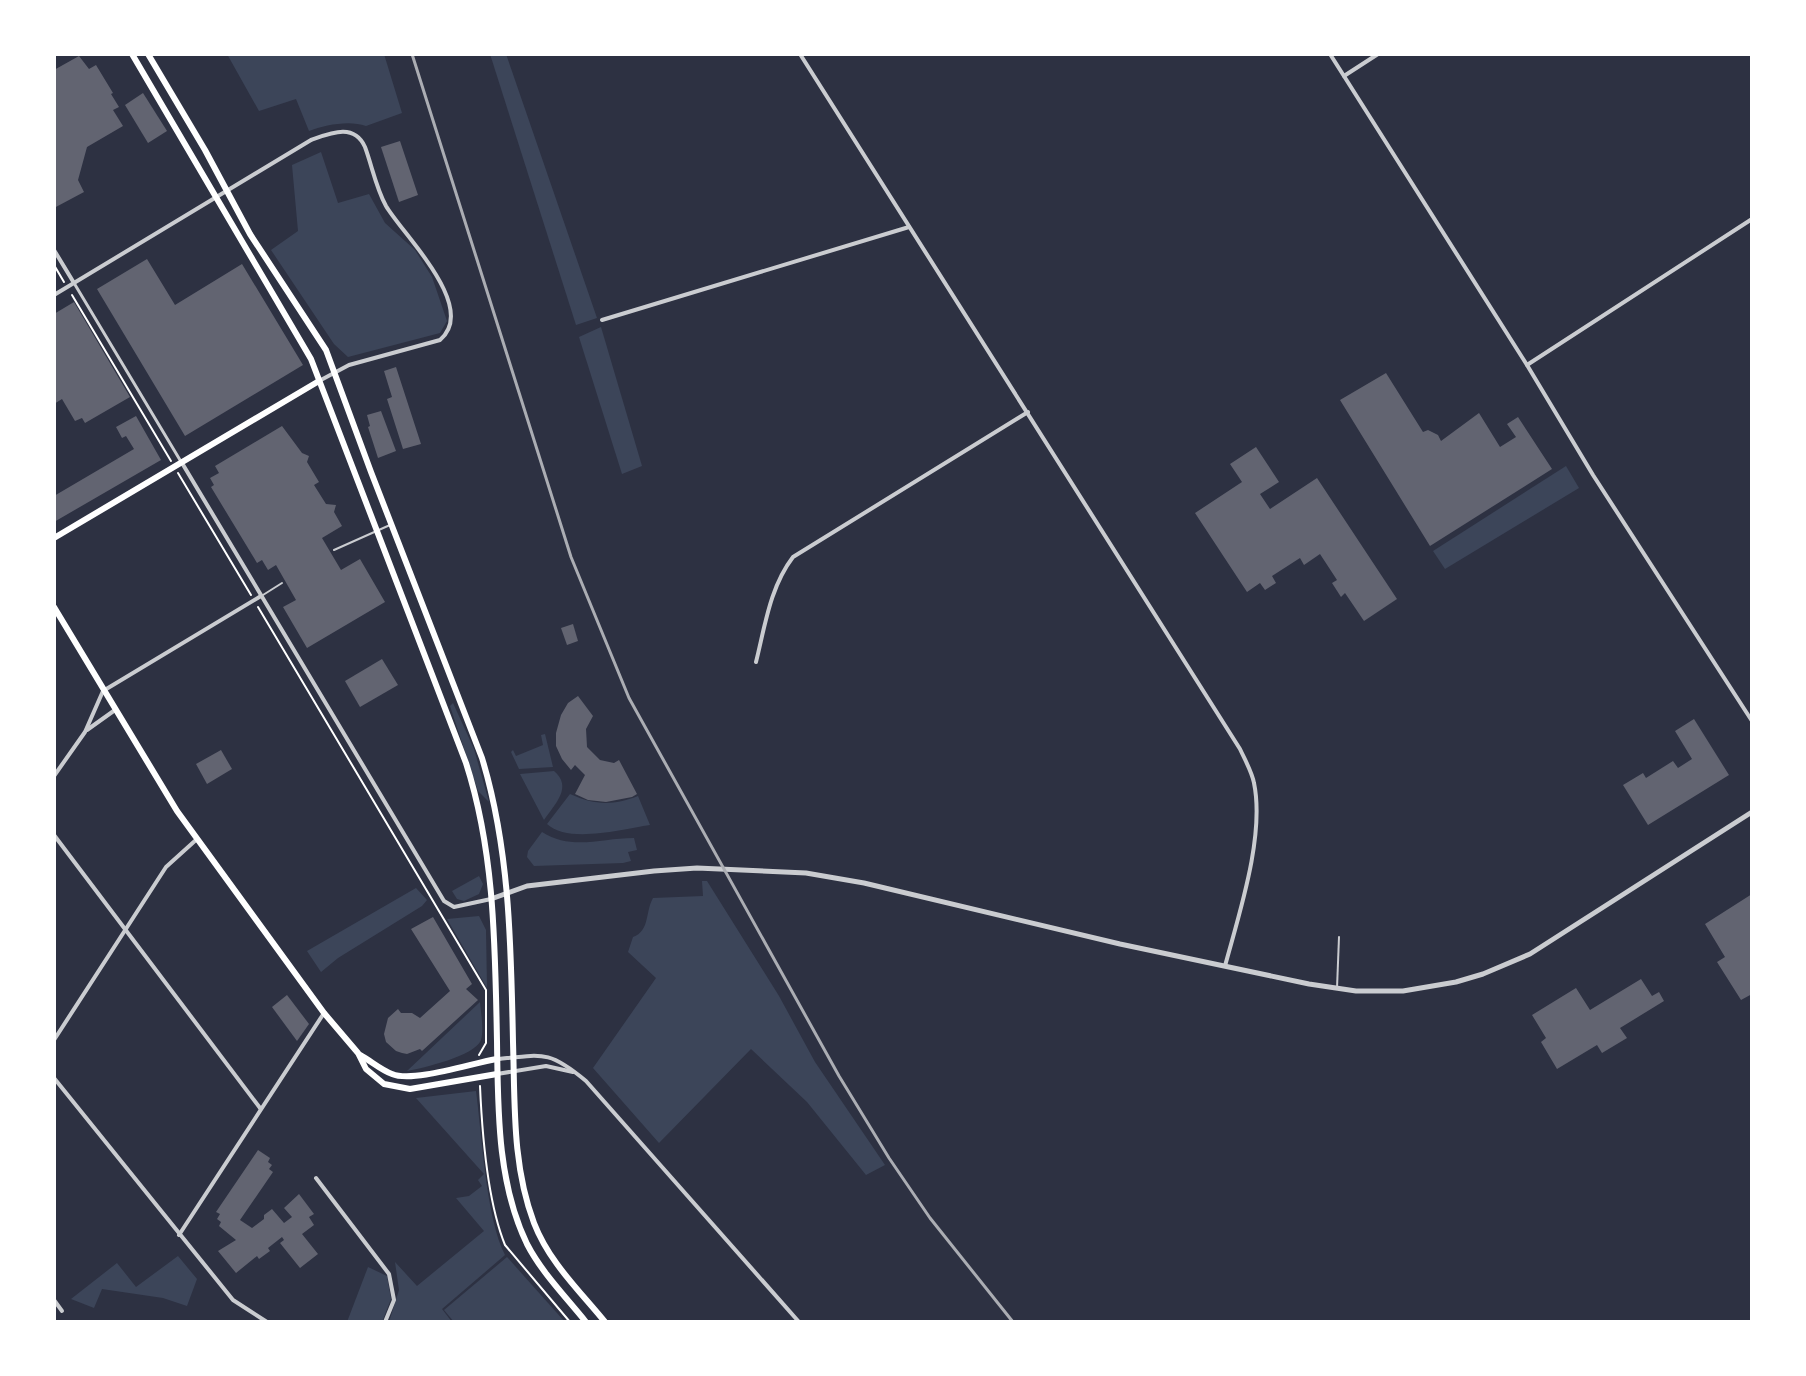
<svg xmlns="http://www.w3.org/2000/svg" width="1806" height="1376" viewBox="0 0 1806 1376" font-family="Karla,sans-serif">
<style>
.green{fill:#3c4559}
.building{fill:#626471}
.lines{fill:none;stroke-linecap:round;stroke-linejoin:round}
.path{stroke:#fff;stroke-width:2}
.service{stroke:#caccd0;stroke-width:2}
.pedestrian{stroke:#caccd0;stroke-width:3}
.minor{stroke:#caccd0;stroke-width:4}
.tertiary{stroke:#caccd0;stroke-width:5}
.secondary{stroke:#fff;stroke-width:6}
.rail{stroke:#abadb3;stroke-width:3}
</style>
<rect width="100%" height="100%" fill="#2d3142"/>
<g class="green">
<path d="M227 54H384L402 113 366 126C349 120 325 125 309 131L296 99 259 111Z"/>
<polygon points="490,54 506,54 597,318 576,325"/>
<polygon points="321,152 338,203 369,194 385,223 415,250 432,277 447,321 440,333 348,357 334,344 271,250 298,231 292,165"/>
<polygon points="601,327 642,466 622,474 579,337"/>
<polygon points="1566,466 1579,488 1445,569 1433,551"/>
<polygon points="453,703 474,749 489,802 478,791 450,706"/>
<polygon points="545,734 553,767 519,769 511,752 513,750 516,756 543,745 541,735"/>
<path d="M554 771C573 787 555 804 544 820L520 774Z"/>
<path d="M570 794C595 805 612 806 638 796L650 825C623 829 568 844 547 824Z"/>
<path d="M542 832C572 851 601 838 634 838L637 850 628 852 631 861 623 863 534 866 527 857 528 851Z"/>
<polygon points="479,876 483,884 479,894 464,901 457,899 452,891"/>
<path d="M702 881H707L779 996 815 1062 885 1165 866 1175 807 1102 751 1049 659 1143 593 1068 656 978 628 952 633 937C650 931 645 912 653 898L703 896Z"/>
<polygon points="416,888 427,900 422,906 338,958 321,972 307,951"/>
<polygon points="479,916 486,930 487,988 447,919"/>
<path d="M480 1002C481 1013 484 1030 481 1040 475 1056 423 1068 407 1071Z"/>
<path d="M476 1091C482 1136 486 1218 505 1255L442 1309 452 1322H389L399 1290 395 1262 417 1286 484 1231 456 1198 469 1196 482 1186 478 1180 484 1174 416 1098Z"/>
<polygon points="178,1256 197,1279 187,1306 163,1298 102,1289 94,1308 71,1299 117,1263 136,1287"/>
<polygon points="507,1257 565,1322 454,1322 444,1310"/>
<polygon points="368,1267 387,1276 391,1299 382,1322 347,1322"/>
</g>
<g class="building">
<polygon points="79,56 89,69 96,65 113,93 111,94 119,107 113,110 123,126 87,147 78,180 84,192 54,208 54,70"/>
<polygon points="143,93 167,131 148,143 125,105"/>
<polygon points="400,141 418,195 399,202 381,147"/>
<polygon points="147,259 175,305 242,264 303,365 185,436 97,289"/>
<polygon points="74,302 130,397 85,423 82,418 75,421 62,399 54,404 54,314"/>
<polygon points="396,367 421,444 403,449 387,399 392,397 384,371"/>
<polygon points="1386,373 1423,432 1428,430 1438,435 1441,441 1479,413 1500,447 1516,437 1507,424 1518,417 1552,469 1430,546 1340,400"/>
<polygon points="381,411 396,451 378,458 368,427 370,426 367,415"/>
<polygon points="136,416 161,460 54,522 54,496 134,449 126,436 122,438 116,427"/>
<polygon points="282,426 302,453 309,456 307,462 319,482 314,485 326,504 336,505 334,512 342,526 322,538 341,570 360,559 385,602 307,648 283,607 296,600 276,565 268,570 262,560 257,563 211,487 214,485 210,478 219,473 215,466"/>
<polygon points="1256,447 1279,482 1260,494 1270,509 1317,478 1397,599 1364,621 1345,593 1341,597 1332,583 1337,580 1320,554 1304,565 1300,558 1272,576 1276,583 1265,590 1260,583 1247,592 1195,513 1242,482 1230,464"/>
<polygon points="573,624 578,641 567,645 561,628"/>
<polygon points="382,659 398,685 360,707 345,681"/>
<polygon points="578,696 593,716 586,729 587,747 600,760 614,763 619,760 637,794 632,797 606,802 588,800 575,794 585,775 575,765 571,770 562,759 556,746 556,733 561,715 568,703"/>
<polygon points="1694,719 1729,775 1648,825 1623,785 1643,773 1646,778 1673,761 1678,768 1692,759 1675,731"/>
<polygon points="221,750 232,769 207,784 196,764"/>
<polygon points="1752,894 1752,994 1741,1000 1717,962 1725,957 1705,924"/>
<polygon points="433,917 472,984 466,989 478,1000 422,1051 420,1049 407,1054 402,1053 396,1051 386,1042 384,1034 388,1018 398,1009 401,1013 412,1013 420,1018 450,991 411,929"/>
<polygon points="1641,979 1652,996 1659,992 1664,1001 1620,1028 1627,1038 1602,1053 1597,1045 1557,1069 1541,1042 1546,1038 1532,1015 1576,988 1590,1010"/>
<polygon points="287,995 309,1024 297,1041 272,1007"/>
<polygon points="258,1150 270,1158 268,1162 272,1165 269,1169 273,1172 240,1220 252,1228 264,1219 264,1215 272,1209 284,1223 292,1217 284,1208 299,1194 314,1214 309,1217 314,1225 302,1234 318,1254 300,1268 280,1243 284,1240 282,1237 268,1248 270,1251 259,1259 257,1256 236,1273 218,1251 236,1240 219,1226 221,1222 217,1219 220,1214 216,1212"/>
</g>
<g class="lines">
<g class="path">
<polyline points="54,265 64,282"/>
<polyline points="72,295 171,461"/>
<polyline points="178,473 251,595"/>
<polyline points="258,607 486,990 486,1043 479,1055"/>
<path d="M480 1086C482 1132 488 1203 505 1245L570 1322"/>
</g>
<g class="service">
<polyline points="334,550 390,525"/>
<polyline points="263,595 282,583"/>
<polyline points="1337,988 1339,937"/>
</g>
<polyline class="pedestrian" points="74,283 180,460"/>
<g class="minor">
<path d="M800 54 1240 749C1245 760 1252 772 1254 783 1265 836 1239 914 1225 966"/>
<polyline points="1330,54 1527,365 1593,475 1752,721"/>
<polyline points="1344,76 1378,54"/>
<polyline points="54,250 74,283"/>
<path d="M54 295 311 140C331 133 354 123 365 147 372 166 376 188 386 206 403 235 479 307 440 340L349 365 319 381"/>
<polyline points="602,320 909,227"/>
<polyline points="1527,365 1752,219"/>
<polyline points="182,463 444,901 454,907 491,899"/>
<path d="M756 662C765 626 770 587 793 557L1028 412"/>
<polyline points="87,730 115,710"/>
<polyline points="54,776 85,732 103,691 261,596"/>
<polyline points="54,835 260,1108"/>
<polyline points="54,1040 166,867 197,839"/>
<path d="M499 1059C544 1054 550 1051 586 1081L799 1322"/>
<polyline points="497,1074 546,1066 573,1072"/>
<polyline points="54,1078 233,1300 267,1322"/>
<polyline points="316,1178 389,1274 394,1300 385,1322"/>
<polyline points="179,1235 324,1013"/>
<polyline points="54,1300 62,1311"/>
</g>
<polyline class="tertiary" points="491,899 527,886 654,871 697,868 806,873 864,883 1120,944 1309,984 1356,991 1403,991 1456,982 1483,974 1530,954 1752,812"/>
<g class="secondary">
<path d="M132 54 311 359 466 763C495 853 495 947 497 1041 498 1109 497 1182 527 1244 542 1273 566 1297 586 1322"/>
<path d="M148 54 205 150 250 234 326 350 371 472 482 758C510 850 511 947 513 1042 515 1103 512 1165 534 1223 549 1262 579 1290 605 1322"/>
<polyline points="54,538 319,381"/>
<polyline points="54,607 177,811 324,1013 358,1053 366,1069 384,1084 410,1089 497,1074"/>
<path d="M360 1055C371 1061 381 1070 392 1074 413 1083 472 1063 497 1059"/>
</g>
<polyline class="rail" points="412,54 571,557 629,698 839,1076 889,1158 930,1218 1013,1322"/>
</g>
<rect width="1806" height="1376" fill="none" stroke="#ffffff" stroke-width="112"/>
</svg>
